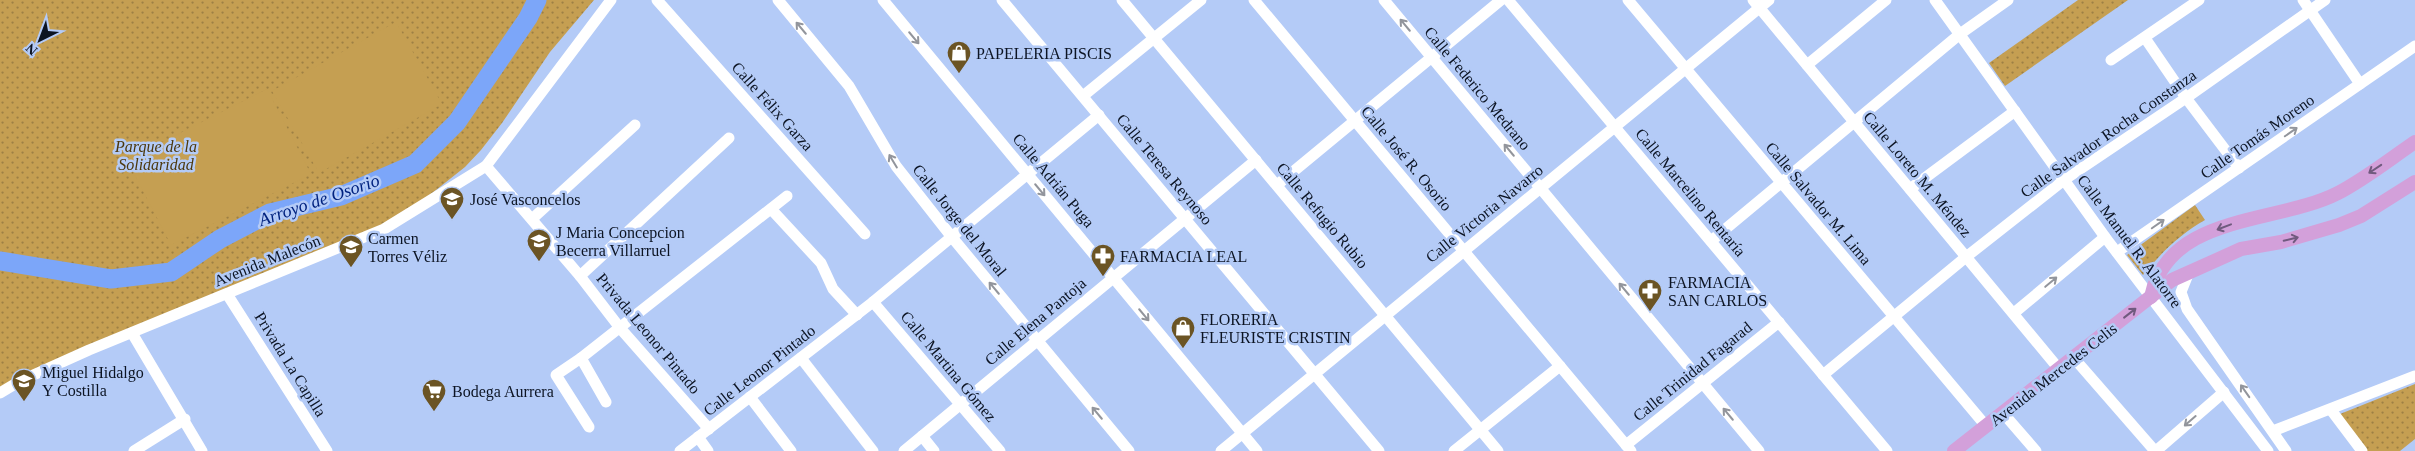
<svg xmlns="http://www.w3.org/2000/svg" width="2415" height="451" viewBox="0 0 2415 451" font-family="Georgia,serif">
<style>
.green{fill:url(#green-dots)}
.pitch{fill:#c59f52}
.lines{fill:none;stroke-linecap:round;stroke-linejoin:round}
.river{stroke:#7ca6f9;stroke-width:19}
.minor{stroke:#fff;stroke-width:11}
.major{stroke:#d3a0da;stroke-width:14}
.oneway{stroke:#92959c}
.oneway2{stroke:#705a7e}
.labels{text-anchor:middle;stroke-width:5;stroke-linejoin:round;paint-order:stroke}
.poi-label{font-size:16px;fill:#0c1423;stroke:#b4cbf7;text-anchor:start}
.street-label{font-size:16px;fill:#0c1423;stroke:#b4cbf7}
.park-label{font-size:16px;font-style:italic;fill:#4c380d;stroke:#b4cbf7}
.water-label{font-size:18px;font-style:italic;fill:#00227f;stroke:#b4cbf7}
</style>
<defs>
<pattern id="green-dots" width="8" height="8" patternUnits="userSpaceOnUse" patternTransform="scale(1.25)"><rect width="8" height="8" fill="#c59f52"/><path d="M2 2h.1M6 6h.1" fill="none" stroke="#9e8044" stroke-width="1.8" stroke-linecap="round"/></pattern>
</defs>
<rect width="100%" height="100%" fill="#b4cbf7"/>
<g class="green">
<polygon points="0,0 594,0 550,52 502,123 481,150 465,167 402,217 0,394"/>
<polygon points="2078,0 2128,0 2005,86 1989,63"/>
<path d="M2195 205 2205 220C2180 234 2161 253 2143 275L2127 255Z"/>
<polygon points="2415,384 2415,439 2400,451 2367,451 2340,414"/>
</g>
<g class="pitch">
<polygon points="396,22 442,104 319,173 272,91"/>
<polygon points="267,89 311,174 171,245 127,160"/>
</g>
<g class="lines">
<polyline class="river" points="0,261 111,279 171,272 220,239 270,213 341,196 415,164 457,122 528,18 537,0"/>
<g class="minor">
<polyline points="657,0 865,234"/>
<polyline points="778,0 849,86 896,166 951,236 1129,451"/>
<polyline points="883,0 1257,451"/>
<polyline points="1002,0 1379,451"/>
<polyline points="1122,0 1498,451"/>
<polyline points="1254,0 1631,451"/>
<polyline points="1384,0 1759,451"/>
<polyline points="1508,0 1887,451"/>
<polyline points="1628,0 1986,426"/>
<polyline points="1753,0 2059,369"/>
<polyline points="1935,0 2105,237 2268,451"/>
<polyline points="2303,0 2360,84"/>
<polyline points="2145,38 2186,98 2239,168"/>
<polyline points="2111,60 2199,0"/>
<polyline points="1807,65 1886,0"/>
<polyline points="1083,96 1201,0"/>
<polyline points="486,166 580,276 620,328 709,429"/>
<polyline points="1277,185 1501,0"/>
<polyline points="1910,189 2015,111"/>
<polyline points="771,209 821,263 833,289 857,315"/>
<polyline points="532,219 635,125"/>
<polyline points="1711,241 1960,34 2008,0"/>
<polyline points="2117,252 2415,46"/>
<polyline points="2189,272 2181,292 2187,309 2286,451"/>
<polyline points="580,276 729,138"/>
<polyline points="227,294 327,451"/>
<polyline points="873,302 1000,451"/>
<polyline points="2014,313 2105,237"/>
<polyline points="132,333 202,451"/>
<polyline points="2073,357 2155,451"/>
<polyline points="581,358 556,375 589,427"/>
<polyline points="801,358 873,451"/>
<polyline points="1823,375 1966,257 2064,180 2186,98 2325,0"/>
<polyline points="0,393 20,381 89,350 384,229 486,166 611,0"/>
<polyline points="750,397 791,451"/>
<polyline points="606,402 581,358 787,196"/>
<polyline points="2331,410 2362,451"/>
<polyline points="2003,413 2036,451"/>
<polyline points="2273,431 2415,376"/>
<polyline points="922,436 934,451"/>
<polyline points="698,437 708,451"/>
<polyline points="1626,445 1779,322"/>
<polyline points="134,451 185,419"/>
<polyline points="680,451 873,302 1099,115"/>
<polyline points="904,451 1256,160"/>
<polyline points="1221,451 1769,0"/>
<polyline points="1454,451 1560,366"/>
<polyline points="2156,451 2224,392"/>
</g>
<g class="major">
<path d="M2151 297C2168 213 2278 224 2338 193 2365 179 2390 159 2415 142"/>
<polyline points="1954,451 2172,280 2241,249 2281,242 2339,225 2361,216 2415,182"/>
</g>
</g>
<defs><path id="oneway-shaft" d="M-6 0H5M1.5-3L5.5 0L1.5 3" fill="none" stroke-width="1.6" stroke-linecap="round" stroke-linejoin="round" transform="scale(1.25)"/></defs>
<g class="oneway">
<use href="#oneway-shaft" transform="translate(1405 25) rotate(-130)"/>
<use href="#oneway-shaft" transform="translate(801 28) rotate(-130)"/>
<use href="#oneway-shaft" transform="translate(914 38) rotate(50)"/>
<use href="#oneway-shaft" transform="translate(2291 132) rotate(-35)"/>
<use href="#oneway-shaft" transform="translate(1509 150) rotate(-130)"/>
<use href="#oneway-shaft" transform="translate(893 161) rotate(-121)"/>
<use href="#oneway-shaft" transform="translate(1040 190) rotate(50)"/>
<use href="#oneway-shaft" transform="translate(2158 224) rotate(-35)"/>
<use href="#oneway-shaft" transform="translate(2051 282) rotate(-40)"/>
<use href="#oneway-shaft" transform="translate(994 288) rotate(-130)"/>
<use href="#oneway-shaft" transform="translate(1624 289) rotate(-130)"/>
<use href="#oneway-shaft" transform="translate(1144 315) rotate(50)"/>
<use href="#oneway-shaft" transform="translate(2245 391) rotate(-125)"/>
<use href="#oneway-shaft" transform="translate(1097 413) rotate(-130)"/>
<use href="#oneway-shaft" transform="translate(1728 414) rotate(-130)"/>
<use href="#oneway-shaft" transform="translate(2190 421) rotate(139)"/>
</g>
<g class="oneway2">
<use href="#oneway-shaft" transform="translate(2375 169) rotate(146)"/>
<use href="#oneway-shaft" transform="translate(2224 227) rotate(159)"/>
<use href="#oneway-shaft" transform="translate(2291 239) rotate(-14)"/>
<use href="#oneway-shaft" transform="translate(2130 313) rotate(-38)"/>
</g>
<defs>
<symbol id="shop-pin" viewBox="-11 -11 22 30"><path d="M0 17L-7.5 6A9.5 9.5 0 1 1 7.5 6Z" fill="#6b5424" stroke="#b4cbf7"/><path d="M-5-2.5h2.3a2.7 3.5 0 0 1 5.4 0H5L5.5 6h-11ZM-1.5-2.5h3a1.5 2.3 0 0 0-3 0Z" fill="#fff"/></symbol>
<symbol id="school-pin" viewBox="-11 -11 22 30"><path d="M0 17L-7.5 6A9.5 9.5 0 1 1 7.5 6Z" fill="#6b5424" stroke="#b4cbf7"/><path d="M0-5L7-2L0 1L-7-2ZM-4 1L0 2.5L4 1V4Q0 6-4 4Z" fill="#fff"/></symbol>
<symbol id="pharmacy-pin" viewBox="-11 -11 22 30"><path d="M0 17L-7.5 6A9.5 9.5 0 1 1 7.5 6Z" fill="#6b5424" stroke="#b4cbf7"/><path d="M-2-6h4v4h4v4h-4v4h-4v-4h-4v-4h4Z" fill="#fff"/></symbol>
<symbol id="supermarket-pin" viewBox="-11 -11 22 30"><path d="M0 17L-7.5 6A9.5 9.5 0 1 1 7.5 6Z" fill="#6b5424" stroke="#b4cbf7"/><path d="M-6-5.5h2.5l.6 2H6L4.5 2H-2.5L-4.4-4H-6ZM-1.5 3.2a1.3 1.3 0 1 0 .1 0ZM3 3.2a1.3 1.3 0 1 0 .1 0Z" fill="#fff"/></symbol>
</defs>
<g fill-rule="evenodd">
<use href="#shop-pin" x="945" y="39" width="28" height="38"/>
<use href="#school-pin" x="438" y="185" width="28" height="38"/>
<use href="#school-pin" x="525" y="227" width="28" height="38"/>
<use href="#school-pin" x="337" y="233" width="28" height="38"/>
<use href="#pharmacy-pin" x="1089" y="242" width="28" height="38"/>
<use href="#pharmacy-pin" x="1636" y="277" width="28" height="38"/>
<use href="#shop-pin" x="1169" y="314" width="28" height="38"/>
<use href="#school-pin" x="10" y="367" width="28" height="38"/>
<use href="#supermarket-pin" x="420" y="377" width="28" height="38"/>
</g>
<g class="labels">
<g class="poi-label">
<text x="976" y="59">PAPELERIA PISCIS</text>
<text x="470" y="205">José Vasconcelos</text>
<text x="556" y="238">J Maria Concepcion<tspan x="556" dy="18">Becerra Villarruel</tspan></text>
<text x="368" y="244">Carmen<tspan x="368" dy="18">Torres Véliz</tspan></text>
<text x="1120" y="262">FARMACIA LEAL</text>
<text x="1668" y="288">FARMACIA<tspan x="1668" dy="18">SAN CARLOS</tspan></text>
<text x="1200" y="325">FLORERIA<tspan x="1200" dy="18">FLEURISTE CRISTIN</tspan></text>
<text x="42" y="378">Miguel Hidalgo<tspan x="42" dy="18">Y Costilla</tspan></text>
<text x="452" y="397">Bodega Aurrera</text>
</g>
<g class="street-label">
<text transform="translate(1478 88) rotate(50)" y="6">Calle Federico Medrano</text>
<text transform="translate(773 106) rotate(48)" y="6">Calle Félix Garza</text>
<text transform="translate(2108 133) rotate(-35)" y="6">Calle Salvador Rocha Constanza</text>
<text transform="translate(2257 136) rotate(-35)" y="6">Calle Tomás Moreno</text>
<text transform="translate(1407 158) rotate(50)" y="6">Calle José R. Osorio</text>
<text transform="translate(1165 169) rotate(50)" y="6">Calle Teresa Reynoso</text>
<text transform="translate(1918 174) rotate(50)" y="6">Calle Loreto M. Méndez</text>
<text transform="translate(1054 180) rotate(50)" y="6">Calle Adrián Puga</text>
<text transform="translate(1691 192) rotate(50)" y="6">Calle Marcelino Rentaría</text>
<text transform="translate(1819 203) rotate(50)" y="6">Calle Salvador M. Lima</text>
<text transform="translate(1484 213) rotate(-39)" y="6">Calle Victoria Navarro</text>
<text transform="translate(1323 215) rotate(50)" y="6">Calle Refugio Rubio</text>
<text transform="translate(960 220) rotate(51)" y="6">Calle Jorge del Moral</text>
<text transform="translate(2130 241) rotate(53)" y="6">Calle Manuel R. Alatorre</text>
<text transform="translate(267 260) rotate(-22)" y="6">Avenida Malecón</text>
<text transform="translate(1035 321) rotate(-40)" y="6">Calle Elena Pantoja</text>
<text transform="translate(649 333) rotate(50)" y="6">Privada Leonor Pintado</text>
<text transform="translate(291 364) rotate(58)" y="6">Privada La Capilla</text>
<text transform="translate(949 366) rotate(50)" y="6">Calle Martina Gómez</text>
<text transform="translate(759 370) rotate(-38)" y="6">Calle Leonor Pintado</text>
<text transform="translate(1692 371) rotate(-39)" y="6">Calle Trinidad Fagarad</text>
<text transform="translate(2053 374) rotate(-38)" y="6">Avenida Mercedes Celis</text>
</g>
<g class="park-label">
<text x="156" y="152">Parque de la<tspan x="156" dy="18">Solidaridad</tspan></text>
</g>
<g class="water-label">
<text transform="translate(319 200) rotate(-19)" y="6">Arroyo de Osorio</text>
</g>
</g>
<g transform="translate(40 40) rotate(222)" stroke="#b4cbf7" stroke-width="4" paint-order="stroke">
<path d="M0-4L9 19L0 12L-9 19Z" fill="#0c1423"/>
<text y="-8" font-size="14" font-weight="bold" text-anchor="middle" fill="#0c1423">N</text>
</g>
</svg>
